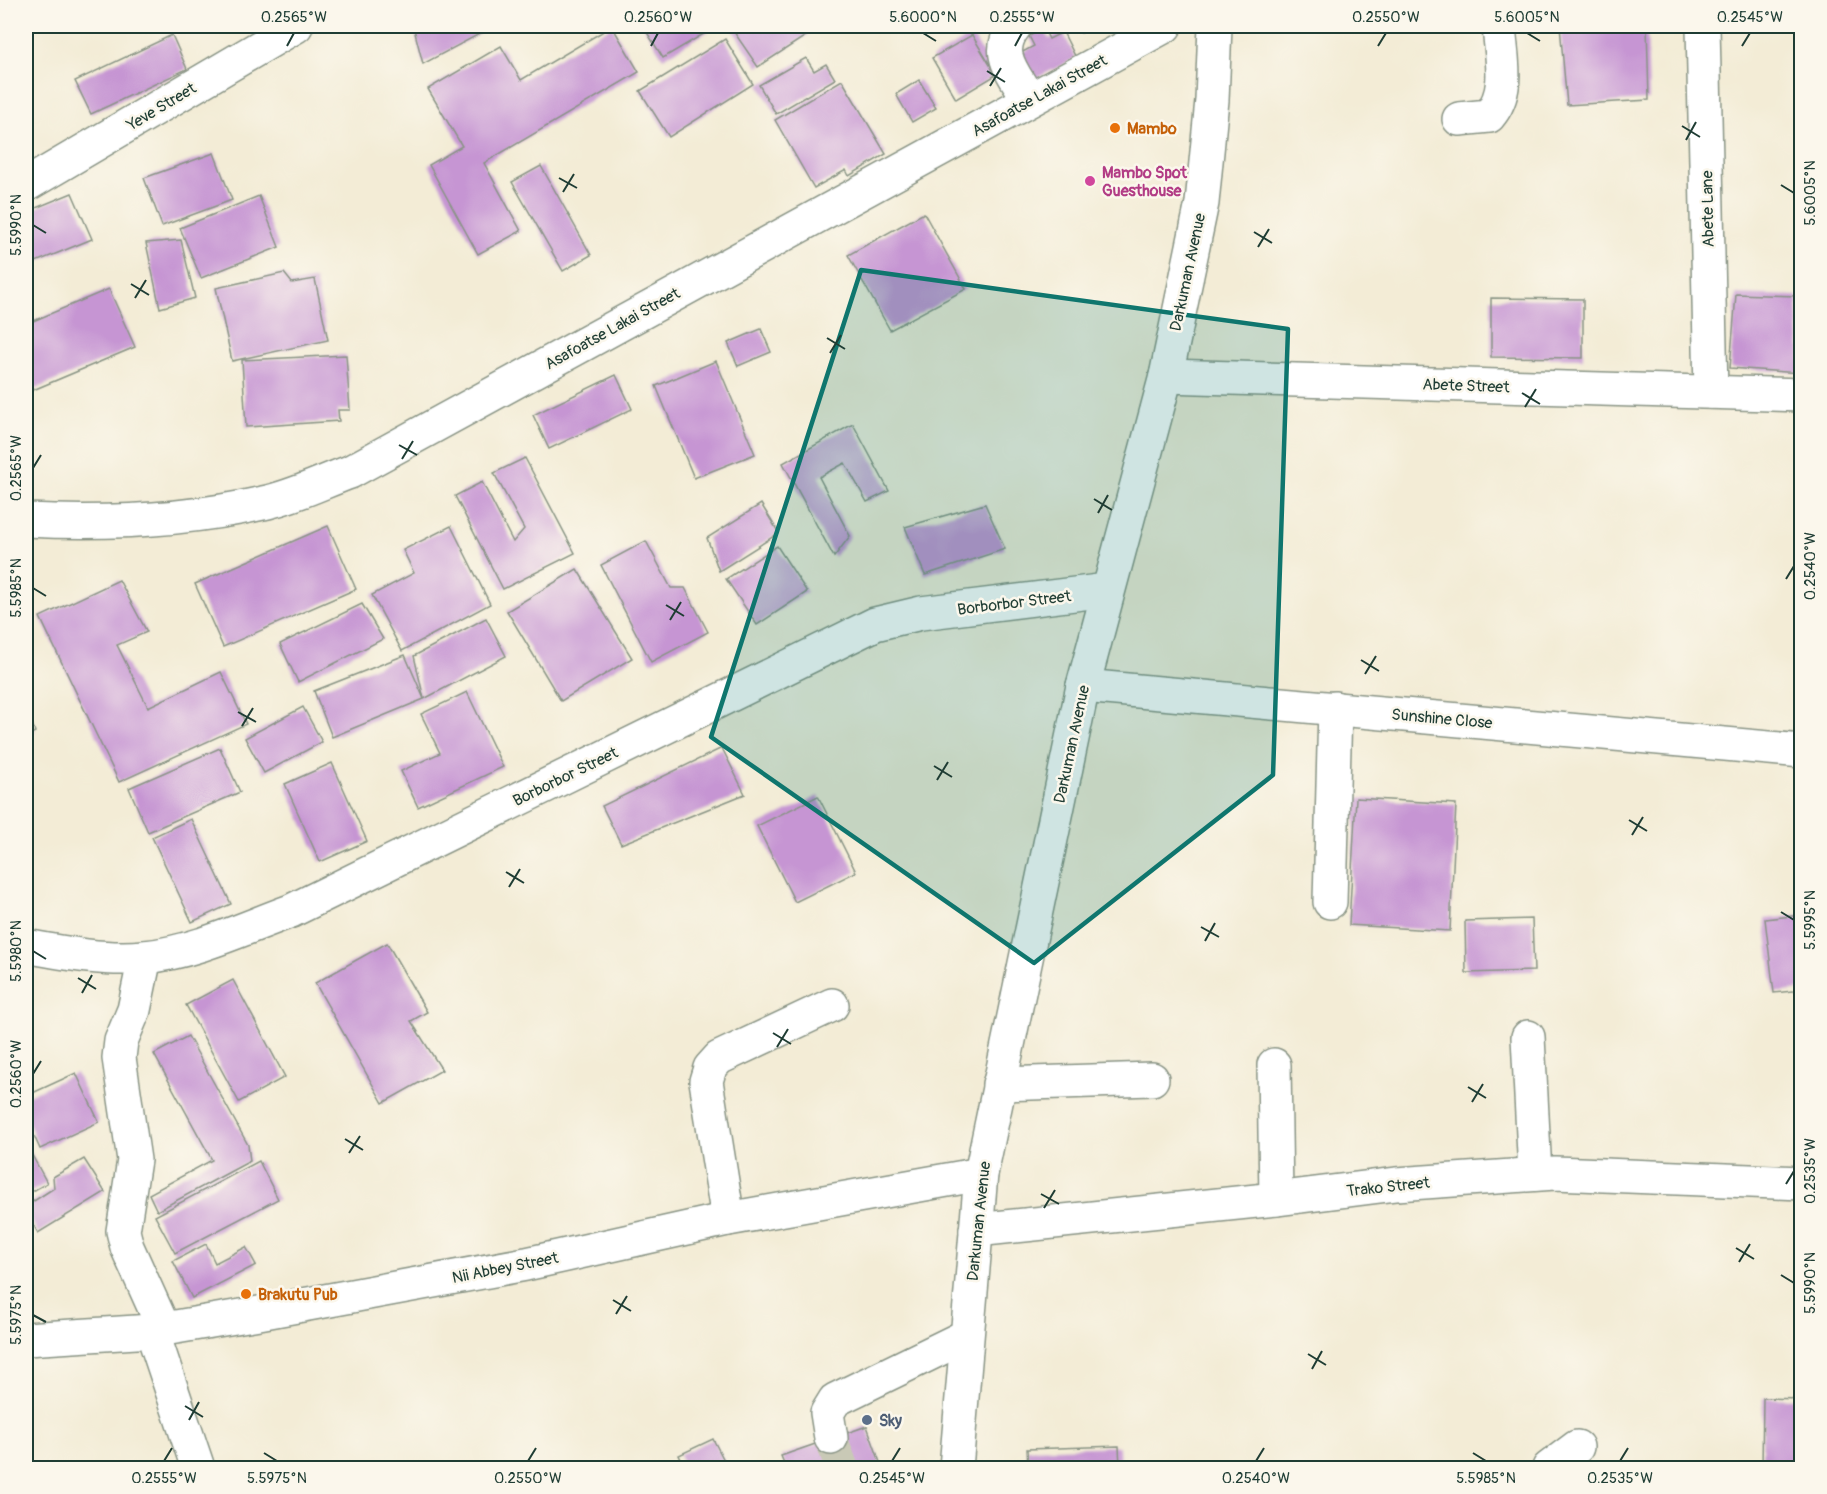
<svg xmlns="http://www.w3.org/2000/svg" width="1827" height="1494" viewBox="0 0 1827 1494" font-family="Pangolin,sans-serif">
<style>
.building{fill:#c695d3}
.lines{fill:none;stroke-linecap:round;stroke-linejoin:round}
.minor-tunnel{stroke:#c9c9b6;stroke-width:33;stroke-dasharray:33 16;stroke-linecap:butt}
.minor-casing{stroke:#899485;stroke-width:36}
.minor{stroke:#fff;stroke-width:33}
.marked{fill:#0f766e;fill-opacity:0.2;stroke:#0f766e;stroke-width:4.5;stroke-linejoin:round}
.ticks{fill:none;stroke:#1f3d34;stroke-width:2}
.food-dot{fill:#e8710a;stroke:#fbf7ec;stroke-width:2}
.hotel-dot{fill:#d1479c;stroke:#fbf7ec;stroke-width:2}
.service-dot{fill:#5c6f8a;stroke:#fbf7ec;stroke-width:2}
.labels{text-anchor:middle;stroke-width:5;stroke-linejoin:round;paint-order:stroke}
.street-label{font-size:16px;fill:#1f3d34;stroke:#fbf7ec}
.food-label{font-size:16px;font-weight:bold;fill:#c56008;stroke:#fbf7ec;text-anchor:start}
.hotel-label{font-size:16px;font-weight:bold;fill:#b23c85;stroke:#fbf7ec;text-anchor:start}
.service-label{font-size:16px;font-weight:bold;fill:#4e5e75;stroke:#fbf7ec;text-anchor:start}
.neatline{fill:none;stroke:#1f3d34;stroke-width:2}
.ticks-label{font-size:15px;text-anchor:middle;fill:#1f3d34}
</style>
<rect width="100%" height="100%" fill="#fbf7ec"/>
<filter id="ink" filterUnits="userSpaceOnUse"><feTurbulence type="fractalNoise" baseFrequency=".0167" numOctaves="2"/><feDisplacementMap in="SourceGraphic" scale="12" xChannelSelector="R" yChannelSelector="G"/><feConvolveMatrix kernelMatrix="1 2 1 2 8 2 1 2 1" color-interpolation-filters="sRGB"/></filter>
<filter id="wash" filterUnits="userSpaceOnUse"><feTurbulence type="fractalNoise" baseFrequency=".008" numOctaves="4" result="noise"/><feDisplacementMap in="SourceGraphic" scale="24" xChannelSelector="R" yChannelSelector="G"/><feGaussianBlur stdDeviation="1.35" result="paint"/><feColorMatrix in="noise" values="0 0 0 0 0 0 0 0 0 0 0 0 0 0 0 0 0 1.4 0 .05"/><feComposite in="paint" operator="in"/></filter>
<g filter="url(#wash)">
<rect width="100%" height="100%" fill="#f3ecd6"/>
<g id="blocks">
<g class="building">
<polygon points="420,26 485,26 487,30 423,64 414,29"/>
<polygon points="612,26 639,72 484,163 521,231 478,254 429,165 462,146 428,89 501,46 521,80"/>
<polygon points="643,26 717,26 663,58"/>
<polygon points="737,26 821,26 758,67 732,29"/>
<polygon points="1078,26 1096,26 1081,33"/>
<polygon points="1560,26 1647,26 1649,100 1567,105"/>
<polygon points="1044,29 1049,39 1063,32 1076,58 1031,81 1017,55 1034,46 1029,36"/>
<polygon points="172,35 187,69 91,114 75,81"/>
<polygon points="972,35 996,75 956,99 932,58"/>
<polygon points="725,39 753,84 669,137 640,91"/>
<polygon points="806,58 814,71 826,64 835,79 776,114 759,85"/>
<polygon points="842,80 886,154 849,176 846,170 814,188 775,120"/>
<polygon points="919,80 936,108 912,122 896,94"/>
<polygon points="214,153 232,200 162,226 144,178"/>
<polygon points="541,166 591,255 563,271 512,182"/>
<polygon points="72,193 92,239 26,266 26,212"/>
<polygon points="259,196 279,247 201,278 180,228"/>
<polygon points="924,213 966,289 890,330 848,255"/>
<polygon points="181,240 195,298 160,308 146,243"/>
<polygon points="284,273 292,283 315,279 328,340 232,361 216,288"/>
<polygon points="109,289 135,347 26,393 26,324"/>
<polygon points="1736,294 1797,296 1801,373 1730,368"/>
<polygon points="1491,298 1583,299 1583,358 1491,357"/>
<polygon points="761,329 771,352 738,366 728,343"/>
<polygon points="346,355 350,410 338,410 339,421 246,427 242,360"/>
<polygon points="716,361 755,454 694,478 656,386"/>
<polygon points="616,375 632,409 549,449 533,415"/>
<polygon points="853,424 889,491 867,502 845,463 819,477 850,536 834,557 783,463"/>
<polygon points="525,458 575,553 503,589 455,496 482,482 513,542 524,529 494,473"/>
<polygon points="761,504 779,533 719,571 707,538"/>
<polygon points="985,504 1005,549 925,575 905,527"/>
<polygon points="328,526 356,589 223,647 195,584"/>
<polygon points="451,526 490,604 402,651 372,595 414,573 403,550"/>
<polygon points="646,541 671,588 685,588 708,632 651,662 601,565"/>
<polygon points="777,546 807,592 757,625 726,579"/>
<polygon points="577,569 632,658 561,701 507,611"/>
<polygon points="119,580 147,632 117,645 148,707 221,672 246,724 119,782 40,617"/>
<polygon points="362,604 383,639 298,682 280,644"/>
<polygon points="26,615 30,627 26,629"/>
<polygon points="486,618 506,656 424,699 332,737 314,691 405,655 424,699 414,656"/>
<polygon points="467,692 503,767 418,807 401,771 440,753 421,714"/>
<polygon points="26,705 35,732 26,736"/>
<polygon points="303,707 322,742 264,773 245,738"/>
<polygon points="220,748 240,792 148,832 129,788"/>
<polygon points="722,748 745,794 621,844 602,806"/>
<polygon points="332,763 367,841 320,862 285,784"/>
<polygon points="818,796 856,872 795,902 757,826"/>
<polygon points="1356,798 1456,804 1450,931 1349,925"/>
<polygon points="191,819 231,904 192,922 152,837"/>
<polygon points="1802,915 1802,990 1774,993 1765,919"/>
<polygon points="1532,919 1534,971 1466,973 1465,921"/>
<polygon points="387,943 427,1012 411,1021 442,1070 383,1103 315,983"/>
<polygon points="233,980 285,1077 239,1102 186,1005"/>
<polygon points="188,1036 248,1145 250,1161 157,1211 149,1194 212,1160 154,1054"/>
<polygon points="76,1073 99,1122 40,1149 26,1118 26,1096"/>
<polygon points="26,1144 47,1183 26,1195"/>
<polygon points="84,1159 105,1192 38,1233 26,1212 26,1206 54,1188 53,1177"/>
<polygon points="259,1161 278,1199 175,1253 155,1216"/>
<polygon points="206,1244 215,1263 246,1247 256,1265 192,1298 173,1261"/>
<polygon points="1763,1398 1802,1399 1802,1468 1762,1468"/>
<polygon points="867,1426 881,1465 871,1468 786,1468 781,1456"/>
<polygon points="713,1439 728,1468 685,1468 679,1455"/>
<polygon points="1119,1446 1120,1468 1028,1468 1027,1449"/>
</g>
</g>
</g>
<g filter="url(#ink)">
<use href="#blocks" fill-opacity="0" stroke="#899485" stroke-width="1.5"/>
<g class="lines">
<polyline class="minor-tunnel" points="831,1438 842,1468"/>
<defs>
<g id="minor">
<path d="M1015 26C993 54 1014 72 1029 100"/>
<polyline points="1703,26 1711,392"/>
<path d="M1459 119 1489 116C1511 91 1501 57 1499 26"/>
<polyline points="26,185 296,26"/>
<polyline points="1166,376 1802,395"/>
<path d="M26 520C104 524 187 520 263 503 293 497 322 482 350 472L1165 26"/>
<polyline points="1083,686 1802,751"/>
<polyline points="1330,902 1335,708"/>
<path d="M26 946C64 953 106 961 145 957 195 952 244 928 291 911L875 624 921 613 1107 590"/>
<polyline points="145,957 134,1010 121,1041 119,1058 134,1160 123,1231 127,1247 164,1329"/>
<polyline points="1528,1037 1535,1174"/>
<polyline points="1274,1065 1276,1199"/>
<polyline points="999,1084 1152,1079"/>
<polyline points="728,1219 706,1081 710,1068 719,1058 832,1005"/>
<polyline points="976,1230 1276,1199 1396,1184 1555,1173 1802,1183"/>
<polyline points="152,1331 198,1468"/>
<polyline points="26,1339 152,1331 259,1313 526,1264 728,1219 981,1174"/>
<polyline points="831,1438 827,1413 835,1400 966,1336"/>
<polyline points="956,1468 981,1174 1083,686 1166,376 1202,203 1212,100 1215,26"/>
<polyline points="1549,1468 1577,1447"/>
</g>
</defs>
<use href="#minor" class="minor-casing"/>
<use href="#minor" class="minor"/>
</g>
</g>
<path class="marked" d="M861 270 1288 329 1273 775 1034 963 711 737Z"/>
<path class="ticks" d="M923 33 936 41M1527 33 1540 41M287 46 294 33M651 46 658 33M1015 46 1022 33M1378 46 1386 33M1742 46 1750 33M987 71 1005 82M990 86 1001 68M1682 126 1700 137M1686 140 1696 122M559 178 577 188M1781 185 1794 193M563 192 574 174M33 225 46 233M1254 232 1272 243M1258 247 1269 229M131 284 149 295M135 298 146 280M827 338 845 349M830 353 841 335M1522 393 1540 404M1525 407 1536 389M399 445 417 455M402 459 413 441M33 468 41 455M1094 499 1112 510M1098 513 1108 495M1786 579 1794 566M33 588 46 596M666 605 684 616M670 620 681 602M1361 660 1379 671M1365 674 1376 656M238 712 256 722M242 726 253 708M934 766 952 777M937 780 948 762M1629 820 1647 831M1632 835 1643 817M506 872 524 883M509 887 520 869M1781 912 1794 920M1201 927 1219 937M1205 941 1215 923M33 951 46 959M78 978 96 989M82 993 92 975M773 1033 791 1044M777 1047 788 1029M33 1074 41 1061M1468 1087 1486 1098M1472 1102 1483 1084M345 1139 363 1150M349 1153 360 1136M1786 1184 1794 1171M1041 1194 1059 1204M1044 1208 1055 1190M1736 1248 1754 1259M1739 1262 1750 1244M1781 1275 1794 1283M613 1300 631 1311M616 1314 627 1296M33 1315 46 1322M1308 1354 1326 1365M1312 1369 1322 1351M185 1406 203 1417M189 1420 199 1402M264 1453 277 1461M1473 1453 1486 1461M164 1461 172 1448M528 1461 536 1448M892 1461 900 1448M1256 1461 1264 1448M1620 1461 1628 1448"/>
<g class="food-dot">
<circle cx="1115" cy="128" r="6"/>
<circle cx="246" cy="1294" r="6"/>
</g>
<circle class="hotel-dot" cx="1090" cy="181" r="6"/>
<circle class="service-dot" cx="867" cy="1420" r="6"/>
<g class="labels">
<g class="street-label">
<text transform="translate(1039 95) rotate(-29)" y="6">Asafoatse Lakai Street</text>
<text transform="translate(161 106) rotate(-31)" y="6">Yeve Street</text>
<text transform="translate(1707 209) rotate(-91)" y="6">Abete Lane</text>
<text transform="translate(1187 272) rotate(-78)" y="6">Darkuman Avenue</text>
<text transform="translate(612 328) rotate(-29)" y="6">Asafoatse Lakai Street</text>
<text transform="translate(1466 385) rotate(2)" y="6">Abete Street</text>
<text transform="translate(1014 602) rotate(-7)" y="6">Borborbor Street</text>
<text transform="translate(1442 718) rotate(5)" y="6">Sunshine Close</text>
<text transform="translate(1071 744) rotate(-78)" y="6">Darkuman Avenue</text>
<text transform="translate(565 776) rotate(-26)" y="6">Borborbor Street</text>
<text transform="translate(1388 1186) rotate(-6)" y="6">Trako Street</text>
<text transform="translate(978 1221) rotate(-84)" y="6">Darkuman Avenue</text>
<text transform="translate(505 1267) rotate(-11)" y="6">Nii Abbey Street</text>
</g>
<g class="food-label">
<text x="1127" y="134">Mambo</text>
<text x="258" y="1300">Brakutu Pub</text>
</g>
<g class="hotel-label">
<text x="1102" y="178">Mambo Spot<tspan x="1102" dy="18">Guesthouse</tspan></text>
</g>
<g class="service-label">
<text x="879" y="1426">Sky</text>
</g>
</g>
<rect width="1827" height="1494" fill="none" stroke="#fbf7ec" stroke-width="66"/>
<rect x="33" y="33" width="1761" height="1428" class="neatline"/>
<g class="ticks-label">
<text x="294" y="22">0.2565°W</text>
<text x="658" y="22">0.2560°W</text>
<text x="923" y="22">5.6000°N</text>
<text x="1022" y="22">0.2555°W</text>
<text x="1386" y="22">0.2550°W</text>
<text x="1527" y="22">5.6005°N</text>
<text x="1750" y="22">0.2545°W</text>
<text transform="translate(1810 193) rotate(-90)" y="5">5.6005°N</text>
<text transform="translate(16 225) rotate(-90)" y="5">5.5990°N</text>
<text transform="translate(16 468) rotate(-90)" y="5">0.2565°W</text>
<text transform="translate(1810 566) rotate(-90)" y="5">0.2540°W</text>
<text transform="translate(16 588) rotate(-90)" y="5">5.5985°N</text>
<text transform="translate(1810 920) rotate(-90)" y="5">5.5995°N</text>
<text transform="translate(16 951) rotate(-90)" y="5">5.5980°N</text>
<text transform="translate(16 1074) rotate(-90)" y="5">0.2560°W</text>
<text transform="translate(1810 1171) rotate(-90)" y="5">0.2535°W</text>
<text transform="translate(1810 1283) rotate(-90)" y="5">5.5990°N</text>
<text transform="translate(16 1315) rotate(-90)" y="5">5.5975°N</text>
<text x="164" y="1483">0.2555°W</text>
<text x="277" y="1483">5.5975°N</text>
<text x="528" y="1483">0.2550°W</text>
<text x="892" y="1483">0.2545°W</text>
<text x="1256" y="1483">0.2540°W</text>
<text x="1486" y="1483">5.5985°N</text>
<text x="1620" y="1483">0.2535°W</text>
</g>
</svg>
